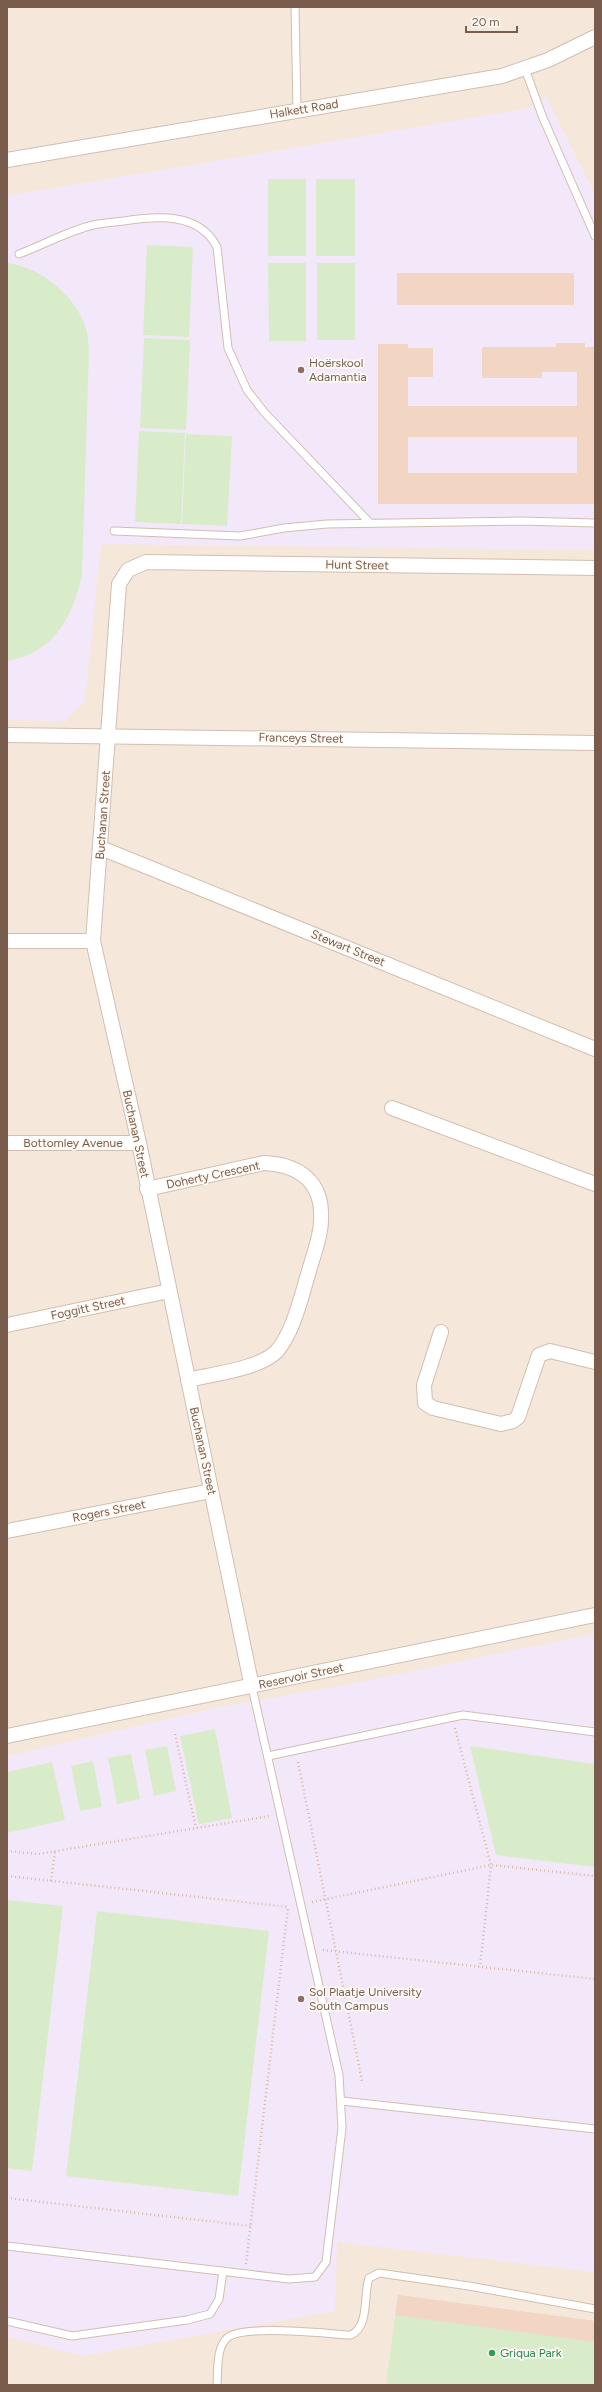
<svg xmlns="http://www.w3.org/2000/svg" width="602" height="2392" viewBox="0 0 602 2392" font-family="Figtree,sans-serif">
<style>
.residential{fill:#f5e8da}
.education{fill:#f3e8fa}
.green{fill:#d8ecc9}
.building{fill:#f3d5c3;fill-rule:evenodd}
.lines{fill:none;stroke-linecap:round;stroke-linejoin:round}
.lane-casing{stroke:#d1beb0;stroke-width:9}
.street-casing{stroke:#d1beb0;stroke-width:16}
.path{stroke:#d9b8a5;stroke-width:2.5;stroke-dasharray:1 3;stroke-linecap:butt}
.lane{stroke:#fff;stroke-width:7}
.street{stroke:#fff;stroke-width:14}
.education-dot{fill:#8d6e63;stroke:#fffaf3;stroke-width:1.5}
.leisure-dot{fill:#2e9e5b;stroke:#fffaf3;stroke-width:1.5}
.labels{text-anchor:middle;stroke-width:3.5;stroke-linejoin:round;paint-order:stroke}
.street-label{font-size:12px;fill:#7a5c4d;stroke:#fffaf3}
.education-label{font-size:12px;fill:#785e54;stroke:#fffaf3;text-anchor:start}
.leisure-label{font-size:12px;fill:#27864d;stroke:#fffaf3;text-anchor:start}
</style>
<rect width="100%" height="100%" fill="#fdf6ec"/>
<rect class="residential" x="7" y="7" width="588" height="2378"/>
<g class="education">
<polygon points="546,96 595,195 595,550 101,544 85,701 65,721 7,720 7,196 525,109"/>
<polygon points="595,1634 595,2272 337,2242 335,2311 82,2356 7,2337 7,1756 220,1707 340,1686"/>
</g>
<g class="green">
<rect x="268" y="179" width="38" height="77"/>
<rect x="316" y="179" width="39" height="77"/>
<polygon points="147,245 193,247 189,337 143,335"/>
<path d="M7 263C41 267 75 295 86 328 88 334 88 342 89 349L82 576C72 618 54 653 7 661Z"/>
<polygon points="268,263 306,263 306,341 269,341"/>
<rect x="317" y="263" width="38" height="77"/>
<polygon points="144,338 190,340 186,430 140,428"/>
<polygon points="139,431 185,433 181,524 135,522"/>
<polygon points="186,434 232,436 227,526 182,524"/>
<polygon points="215,1729 232,1818 199,1824 180,1736"/>
<polygon points="167,1746 176,1791 154,1796 145,1750"/>
<polygon points="470,1746 595,1764 595,1867 496,1855"/>
<polygon points="131,1754 140,1799 117,1804 108,1758"/>
<polygon points="93,1761 102,1807 80,1811 71,1766"/>
<polygon points="52,1762 65,1820 7,1833 7,1772"/>
<polygon points="7,1900 63,1906 32,2171 7,2168"/>
<polygon points="97,1911 269,1931 238,2196 66,2176"/>
<polygon points="398,2295 595,2321 595,2385 386,2385"/>
</g>
<g class="building">
<rect x="397" y="273" width="177" height="32"/>
<path d="M556 343H585V347H595V504H378V344H408V348H433V377H408V406H577V372H542V378H482V347H556ZM408 437H577V473H408Z"/>
<polygon points="398,2295 595,2321 595,2342 395,2315"/>
</g>
<g class="lines">
<defs>
<g id="lane">
<polyline points="295,7 297,110"/>
<polyline points="525,69 543,118 595,236"/>
<path d="M19 254C43 245 68 231 93 225 103 223 114 222 124 221 157 216 199 212 217 247L228 348 247 390 264 412 370 523"/>
<polyline points="114,531 240,536 284,528 327,524 521,521 595,523"/>
<polyline points="268,1756 463,1715 595,1732"/>
<polyline points="342,2101 595,2129"/>
<polyline points="7,2246 289,2279 315,2277 326,2262 342,2128 339,2075 252,1687"/>
<polyline points="7,2321 72,2336 187,2320 210,2314 219,2299 223,2271"/>
<path d="M217 2385C218 2371 216 2348 227 2338 243 2324 327 2334 351 2335 370 2326 363 2295 369 2278L379 2273 469 2286 595 2309"/>
</g>
<g id="street">
<polyline points="7,160 502,76 548,60 595,37"/>
<polyline points="7,735 595,743"/>
<polyline points="101,848 595,1049"/>
<polyline points="7,941 93,941"/>
<polyline points="392,1108 595,1184"/>
<polyline points="7,1143 139,1143"/>
<path d="M147 1189 264 1163C294 1164 320 1178 321 1212 323 1233 312 1258 307 1278 300 1301 293 1332 277 1351 260 1369 212 1374 188 1380"/>
<polyline points="7,1325 169,1291"/>
<polyline points="441,1332 424,1385 425,1403 433,1408 501,1424 513,1421 518,1417 539,1355 550,1351 595,1362"/>
<polyline points="7,1531 211,1491"/>
<polyline points="252,1687 139,1143 93,941 119,584 128,570 146,562 595,568"/>
<polyline points="7,1736 595,1615"/>
</g>
</defs>
<use href="#lane" class="lane-casing"/>
<use href="#street" class="street-casing"/>
<g class="path">
<polyline points="455,1728 491,1865 480,1967"/>
<polyline points="175,1734 196,1828"/>
<polyline points="298,1762 362,2081"/>
<polyline points="7,1851 38,1854 270,1816"/>
<polyline points="7,1876 289,1907"/>
<polyline points="51,1881 55,1851"/>
<polyline points="312,1902 491,1865 595,1876"/>
<polyline points="323,1950 595,1979"/>
<polyline points="7,2198 251,2226"/>
<polyline points="246,2264 288,1907"/>
</g>
<use href="#lane" class="lane"/>
<use href="#street" class="street"/>
</g>
<g class="education-dot">
<circle cx="301" cy="370" r="4"/>
<circle cx="301" cy="1999" r="4"/>
</g>
<circle class="leisure-dot" cx="492" cy="2353" r="4"/>
<g class="labels">
<g class="street-label">
<text transform="translate(304 109) rotate(-9)" y="4">Halkett Road</text>
<text transform="translate(357 565) rotate(1)" y="4">Hunt Street</text>
<text transform="translate(301 738) rotate(1)" y="4">Franceys Street</text>
<text transform="translate(103 815) rotate(-86)" y="4">Buchanan Street</text>
<text transform="translate(348 948) rotate(22)" y="4">Stewart Street</text>
<text transform="translate(136 1134) rotate(78)" y="4">Buchanan Street</text>
<text x="73" y="1147">Bottomley Avenue</text>
<text transform="translate(213 1175) rotate(-12)" y="4">Doherty Crescent</text>
<text transform="translate(88 1308) rotate(-12)" y="4">Foggitt Street</text>
<text transform="translate(203 1451) rotate(78)" y="4">Buchanan Street</text>
<text transform="translate(109 1511) rotate(-11)" y="4">Rogers Street</text>
<text transform="translate(301 1676) rotate(-12)" y="4">Reservoir Street</text>
</g>
<g class="education-label">
<text x="309" y="367">Hoërskool<tspan x="309" dy="14">Adamantia</tspan></text>
<text x="309" y="1996">Sol Plaatje University<tspan x="309" dy="14">South Campus</tspan></text>
</g>
<g class="leisure-label">
<text x="500" y="2357">Griqua Park</text>
</g>
</g>
<rect width="602" height="2392" fill="none" stroke="#7a5c4d" stroke-width="16"/>
<path d="M466 26v6h51v-6" fill="none" stroke="#7a5c4d" stroke-width="2"/>
<text x="472" y="26" font-size="12" fill="#7a5c4d" stroke="#fffaf3" stroke-width="3" paint-order="stroke">20 m</text>
</svg>
